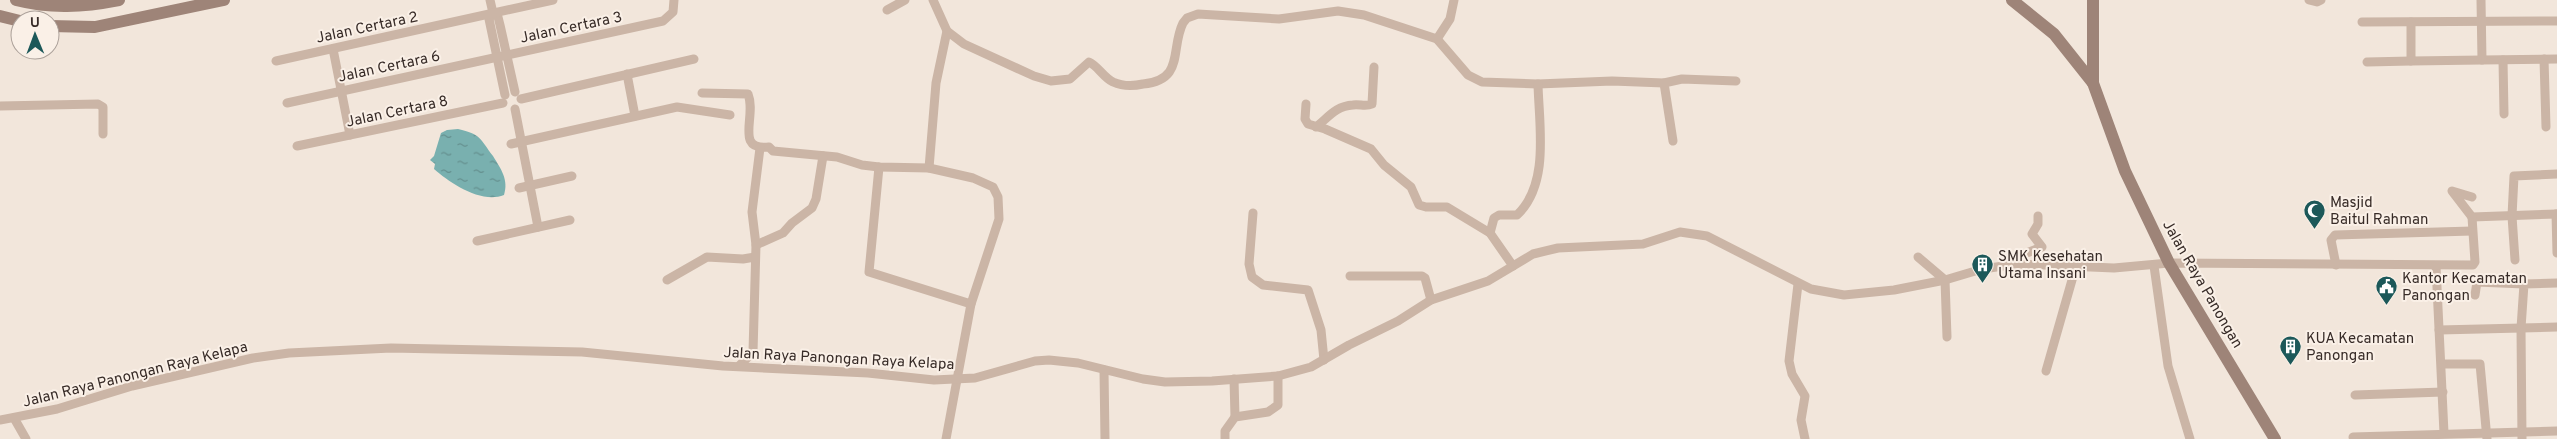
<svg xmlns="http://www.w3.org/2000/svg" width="2557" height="439" viewBox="0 0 2557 439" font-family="Overpass,sans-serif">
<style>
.water{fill:url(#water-ripples)}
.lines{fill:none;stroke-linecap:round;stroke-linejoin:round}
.street{stroke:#cbb5a6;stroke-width:9}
.secondary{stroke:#9e8478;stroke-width:12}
.labels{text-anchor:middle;stroke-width:4;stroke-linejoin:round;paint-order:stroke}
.street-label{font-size:15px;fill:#372b27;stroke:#faf0e7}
.poi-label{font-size:15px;fill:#372b27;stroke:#faf0e7;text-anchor:start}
</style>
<defs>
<pattern id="water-ripples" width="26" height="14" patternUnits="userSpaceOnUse" patternTransform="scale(1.25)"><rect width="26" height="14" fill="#79b0af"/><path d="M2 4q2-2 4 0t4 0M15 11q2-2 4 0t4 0" fill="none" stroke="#648f8e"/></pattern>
</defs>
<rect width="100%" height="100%" fill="#f2e6db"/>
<path class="water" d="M458 129C481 134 480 139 493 156 501 169 509 180 504 195 481 204 450 183 434 169L435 164 430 160 434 156 441 133 447 130Z"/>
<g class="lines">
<g class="street">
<polyline points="490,0 493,13 489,19 505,95"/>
<path d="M933 0 947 31 964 44 1034 76 1051 81 1070 79 1089 62C1098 66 1103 77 1113 82 1122 86 1134 86 1143 84 1185 80 1170 49 1183 23L1187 18 1198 14 1279 19 1338 11 1364 15 1437 39 1468 75 1482 82 1538 84 1612 81 1664 83"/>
<polyline points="2309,0 2317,2 2321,0"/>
<polyline points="2481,0 2482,60 2557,59"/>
<polyline points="887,10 905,0"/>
<polyline points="493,13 498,17 500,25 515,92"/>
<polyline points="2362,22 2557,21"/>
<polyline points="2411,22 2411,61 2482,60"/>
<polyline points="1437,39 1450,19 1454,0"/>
<polyline points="333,49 350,135"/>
<polyline points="2544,59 2546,127"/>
<polyline points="2503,60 2504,114"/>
<polyline points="276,61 553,0"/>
<polyline points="2367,62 2411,61"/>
<polyline points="627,74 635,116"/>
<path d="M702 93 748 94C757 116 734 151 769 147L773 151 837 157 862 165 879 167 929 168 973 178 993 187 998 197 999 219 971 304 946 439"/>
<polyline points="521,99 694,59"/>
<polyline points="287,103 663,21 673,12 674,0"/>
<polyline points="1306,104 1305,119 1308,124 1325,129 1371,149 1384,165 1411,187 1419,205 1426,207 1447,207 1490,233 1513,266"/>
<polyline points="0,106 98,104 103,107 103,134"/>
<polyline points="515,109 538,227"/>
<path d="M1316 127C1328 118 1335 106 1353 105 1360 104 1366 107 1372 104L1374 67"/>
<polyline points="1673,141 1664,83 1682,79 1736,81"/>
<polyline points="511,144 677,107 730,115"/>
<polyline points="297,146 503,103"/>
<polyline points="879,167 869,272 971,304"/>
<polyline points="929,168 936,83 947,31"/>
<polyline points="519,188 572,176"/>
<polyline points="2472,197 2452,191 2472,217 2557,214"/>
<polyline points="1253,213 1249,264 1252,277 1263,285 1308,290 1321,330 1324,360"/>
<polyline points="2556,214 2557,253"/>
<path d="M1490 233 1494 218 1499 215H1517C1550 184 1539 126 1538 84"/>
<polyline points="477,241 570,220"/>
<polyline points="756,245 783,233 792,223 812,208 816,199 823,156"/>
<polyline points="1918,257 1945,280 1947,337"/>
<polyline points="2515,260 2512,216 2514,176 2557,174"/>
<polyline points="2018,264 2019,256 2042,247 2032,234 2038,224 2038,216"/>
<polyline points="2336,265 2331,240 2335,235 2472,231"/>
<polyline points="2154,266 2168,366 2190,439"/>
<polyline points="2436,266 2444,433"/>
<polyline points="1350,276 1422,276 1425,278 1431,300"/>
<polyline points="667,280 707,257 743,259 755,257"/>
<polyline points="1798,284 1789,361 1792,374 1805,396 1801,420 1805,439"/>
<polyline points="2475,295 2477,282 2524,284"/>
<polyline points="2439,330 2557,327"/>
<polyline points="2442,364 2480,364 2487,439"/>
<polyline points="739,366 753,352 756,245 752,212 760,148"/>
<polyline points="1104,370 1105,439"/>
<polyline points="2046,371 2076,266"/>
<polyline points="1234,379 1235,417"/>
<polyline points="2355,395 2443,392"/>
<polyline points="14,418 26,439"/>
<polyline points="0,420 57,409 132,386 253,358 289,353 391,348 582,352 723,366 868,373 934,380 975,378 1035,361 1049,360 1078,363 1143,379 1165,382 1212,381 1278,376 1311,367 1349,345 1398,321 1431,300 1488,281 1533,254 1558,248 1643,244 1680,232 1707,236 1811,289 1844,295 1894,290 1945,280 1982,269 2018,264 2114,268 2169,263 2473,265 2475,262 2472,217"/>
<polyline points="2353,437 2557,431"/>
<polyline points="1225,439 1225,431 1235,417 1268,412 1278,405 1278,376"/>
<polyline points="2522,439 2521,328 2524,284 2557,283"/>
</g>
<g class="secondary">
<path d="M16 0C51 9 83 7 119 0"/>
<polyline points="2012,0 2054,34 2093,83"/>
<polyline points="2093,0 2093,83 2125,171 2169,263 2275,439"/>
<polyline points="0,16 20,21"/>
<polyline points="50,26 95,27 224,0"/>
</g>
</g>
<defs>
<symbol id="mosque-pin" viewBox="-11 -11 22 30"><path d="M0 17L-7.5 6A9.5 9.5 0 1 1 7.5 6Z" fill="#1c5859" stroke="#faf0e7"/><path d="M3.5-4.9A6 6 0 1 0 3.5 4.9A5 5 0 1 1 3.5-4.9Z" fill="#fff"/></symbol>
<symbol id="building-pin" viewBox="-11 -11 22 30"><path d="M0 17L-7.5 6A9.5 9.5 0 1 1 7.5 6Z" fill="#1c5859" stroke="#faf0e7"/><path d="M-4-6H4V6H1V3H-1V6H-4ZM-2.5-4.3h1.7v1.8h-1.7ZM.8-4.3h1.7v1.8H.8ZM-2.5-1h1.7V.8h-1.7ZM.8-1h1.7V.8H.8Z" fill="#fff"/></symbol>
<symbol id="civic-pin" viewBox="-11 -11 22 30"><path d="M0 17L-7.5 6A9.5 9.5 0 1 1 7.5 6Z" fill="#1c5859" stroke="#faf0e7"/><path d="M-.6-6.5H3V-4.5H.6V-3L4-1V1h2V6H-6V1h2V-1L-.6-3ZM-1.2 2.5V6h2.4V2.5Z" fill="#fff"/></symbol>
</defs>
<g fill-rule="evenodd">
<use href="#mosque-pin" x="2302" y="198" width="25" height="34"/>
<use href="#building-pin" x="1970" y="252" width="25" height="34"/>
<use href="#civic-pin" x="2374" y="274" width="25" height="34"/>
<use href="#building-pin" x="2278" y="334" width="25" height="34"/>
</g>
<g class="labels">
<g class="street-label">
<text transform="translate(367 27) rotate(-12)" y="5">Jalan Certara 2</text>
<text transform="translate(571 27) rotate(-12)" y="5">Jalan Certara 3</text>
<text transform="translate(389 66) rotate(-12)" y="5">Jalan Certara 6</text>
<text transform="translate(397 111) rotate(-12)" y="5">Jalan Certara 8</text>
<text transform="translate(2203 284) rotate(60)" y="5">Jalan Raya Panongan</text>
<text transform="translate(839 358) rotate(3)" y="5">Jalan Raya Panongan Raya Kelapa</text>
<text transform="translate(135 374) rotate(-14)" y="5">Jalan Raya Panongan Raya Kelapa</text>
</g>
<g class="poi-label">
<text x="2330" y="207">Masjid<tspan x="2330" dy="17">Baitul Rahman</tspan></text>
<text x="1998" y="261">SMK Kesehatan<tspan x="1998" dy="17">Utama Insani</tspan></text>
<text x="2402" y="283">Kantor Kecamatan<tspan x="2402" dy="17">Panongan</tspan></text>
<text x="2306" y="343">KUA Kecamatan<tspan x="2306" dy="17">Panongan</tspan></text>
</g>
</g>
<g transform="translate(35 35) rotate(359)"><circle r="24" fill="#faf0e7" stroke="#aca19a"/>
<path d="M0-4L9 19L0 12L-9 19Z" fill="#1c5859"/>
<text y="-8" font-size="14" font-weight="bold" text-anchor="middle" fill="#372b27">U</text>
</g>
</svg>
